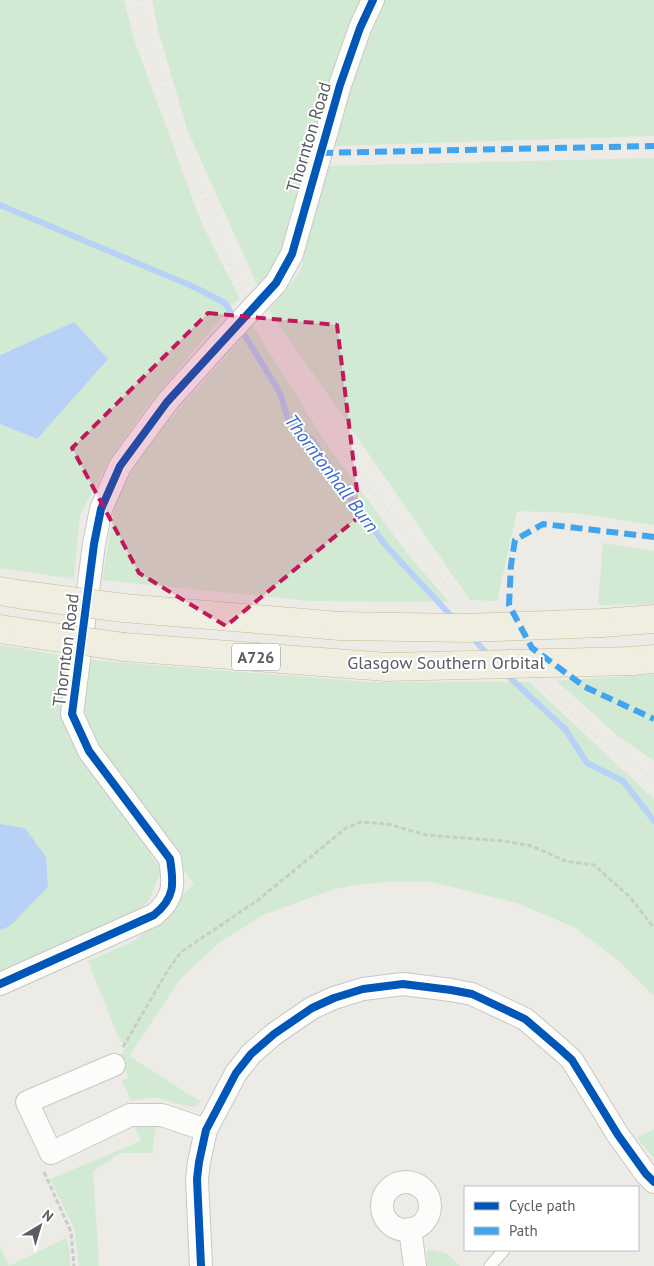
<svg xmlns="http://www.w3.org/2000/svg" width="654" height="1266" viewBox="0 0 654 1266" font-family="'PT Sans',sans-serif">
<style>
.green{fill:#d2ead3}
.water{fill:#b8d1f7}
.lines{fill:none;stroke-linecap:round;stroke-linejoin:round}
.stream{stroke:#b8d1f7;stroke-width:6}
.lane-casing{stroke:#c8c7c7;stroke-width:13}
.street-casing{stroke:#c8c7c7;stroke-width:24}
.highway-casing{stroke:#c4bd92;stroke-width:29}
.path{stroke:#c8cdcb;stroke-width:3;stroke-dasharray:5 2.5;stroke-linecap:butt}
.lane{stroke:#fcfcfb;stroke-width:11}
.street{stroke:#fcfcfb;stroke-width:22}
.highway{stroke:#efeee0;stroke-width:28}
.rail{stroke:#e4e3e2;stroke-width:4;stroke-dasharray:1 6;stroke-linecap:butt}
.street-bridge-casing{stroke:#c8c7c7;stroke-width:24;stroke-linecap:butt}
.highway-bridge-casing{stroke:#c4bd92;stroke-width:29;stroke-linecap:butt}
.street-bridge{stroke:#fcfcfb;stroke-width:22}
.highway-bridge{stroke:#efeee0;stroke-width:28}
.quiet{stroke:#40a5ee;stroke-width:6;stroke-dasharray:12 6;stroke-linecap:butt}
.cycleway-casing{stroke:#fff;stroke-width:11}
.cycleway{stroke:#0057b8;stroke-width:8}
.marked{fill:#c2185b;fill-opacity:0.2;stroke:#c2185b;stroke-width:4;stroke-dasharray:10 6;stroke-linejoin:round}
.labels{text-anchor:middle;stroke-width:4;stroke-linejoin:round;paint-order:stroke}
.shield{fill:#fff;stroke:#8c8e92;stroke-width:1}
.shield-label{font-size:16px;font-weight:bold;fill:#5b5d64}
.street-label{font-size:18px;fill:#5b5d64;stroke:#fff}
.water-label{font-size:19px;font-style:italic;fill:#3b68cd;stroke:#fff}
</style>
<rect width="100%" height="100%" fill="#ecebe5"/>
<g class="green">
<polygon points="0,0 124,0 134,39 201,222 240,299 232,305 143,411 106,465 80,515 74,579 0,568 0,424 37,439 10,349 0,355"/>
<polygon points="152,0 363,0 298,201 280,254 258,287 187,129 159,33"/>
<polygon points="385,0 654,0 654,136 333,146 366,36"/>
<polygon points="654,158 654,525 575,513 517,511 497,601 470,600 269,310 300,272 326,166"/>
<polygon points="253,326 328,446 409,556 449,602 311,601 102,580 117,495 151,441"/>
<polygon points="603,543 654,551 654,604 598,605"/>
<polygon points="0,645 72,657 64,719 126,813 161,872 148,902 133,914 0,977"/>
<polygon points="90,660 368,682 529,682 654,799 654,996 619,961 576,928 517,903 432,882 388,882 355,885 332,890 263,915 220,942 181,978 129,1056 201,1102 195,1107 179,1104 154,1097 131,1101 122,1081 128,1077 120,1056 128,1045 120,1041 88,961 134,941 194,884 94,741 84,709"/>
<polygon points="654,674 654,761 618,736 557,681"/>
<polygon points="149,1124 156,1126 152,1153 121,1153 93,1171 99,1266 79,1266 74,1228 50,1179 141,1141 135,1127"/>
<polygon points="654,1129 654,1158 637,1138"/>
<polygon points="66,1238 70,1250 70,1266 0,1266 0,1247 9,1266"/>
<polygon points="433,1250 446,1253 460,1266 427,1266 427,1251"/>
</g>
<g class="water">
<polygon points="74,322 108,359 37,439 0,424 0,355"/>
<polygon points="0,824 25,828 46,857 48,887 10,926 0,930"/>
</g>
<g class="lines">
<g class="stream">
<polyline points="0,205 194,287 225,303 280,393 288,419 313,441 347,493 386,546 455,620"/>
<polyline points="471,636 489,656"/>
<polyline points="505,673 565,729 587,763 623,781 654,821"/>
</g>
<defs>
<polyline id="lane" points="490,1266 504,1250"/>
<g id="street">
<polyline points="276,283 292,254 340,85 360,28 373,0"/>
<path d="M0 984 154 915C175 898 174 884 170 859L89 751 72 714 94 544 101 509 120 466 167 402 220 343"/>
<polyline points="114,1065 27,1102 51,1153 130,1115 162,1115 206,1130"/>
<circle cx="406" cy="1206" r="24"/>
<polyline points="410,1229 415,1266"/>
<polyline points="201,1266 197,1179 199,1162 206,1130 236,1073 251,1054 274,1034 312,1008 334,998 363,989 403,984 451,990 472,994 525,1019 560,1049 572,1060 618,1135 646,1174 654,1182"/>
</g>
<g id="highway">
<polyline points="0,591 24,595"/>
<polyline points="123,608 340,626"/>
<polyline points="602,623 654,619"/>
<polyline points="0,629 26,633"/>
<polyline points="124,647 387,667"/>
<polyline points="632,661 654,659"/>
</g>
</defs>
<use href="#lane" class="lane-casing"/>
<use href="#street" class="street-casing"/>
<use href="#highway" class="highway-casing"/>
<g class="path">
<polyline points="123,1047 168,970 181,952 258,900 346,828 361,822 388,824 426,835 504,841 532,846 565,861 594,865 630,897 654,928"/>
<polyline points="44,1172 71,1232 74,1266"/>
</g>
<use href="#lane" class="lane"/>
<use href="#street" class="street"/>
<use href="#highway" class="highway"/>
<polyline class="rail" points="138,0 148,46 232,272 333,441 455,596 586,729 654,779"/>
<defs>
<polyline id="street-bridge" points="220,343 276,283"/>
<g id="highway-bridge">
<polyline points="24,595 123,608"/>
<polyline points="340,626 466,628 602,623"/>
<polyline points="26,633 124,647"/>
<polyline points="387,667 632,661"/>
</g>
</defs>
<use href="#street-bridge" class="street-bridge-casing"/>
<use href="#highway-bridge" class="highway-bridge-casing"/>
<use href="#street-bridge" class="street-bridge"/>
<use href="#highway-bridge" class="highway-bridge"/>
<g class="quiet">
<polyline points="321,153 654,146"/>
<polyline points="654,537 543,524 515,540 511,565 509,605 532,648 585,687 654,719"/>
</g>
<defs>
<g id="cycleway">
<path d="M0 984 154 915C175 898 174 884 170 859L89 751 72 714 94 544 101 509 120 466 167 402 276 283 292 254 340 85 360 28 373 0"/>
<polyline points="201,1266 197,1179 199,1162 206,1130 236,1073 251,1054 274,1034 312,1008 334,998 363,989 403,984 451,990 472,994 525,1019 560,1049 572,1060 618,1135 646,1174 654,1182"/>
</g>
</defs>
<use href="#cycleway" class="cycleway-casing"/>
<use href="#cycleway" class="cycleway"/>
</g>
<path class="marked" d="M208 313 337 325 360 516 226 626 139 573 72 448Z"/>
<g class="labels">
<rect class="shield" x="232" y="643.5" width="48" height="27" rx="4"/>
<g class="shield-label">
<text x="256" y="663">A726</text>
</g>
<g class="street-label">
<text transform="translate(309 137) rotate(-73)" y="6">Thornton Road</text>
<text transform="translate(66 650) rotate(-83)" y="6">Thornton Road</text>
<text x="446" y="669">Glasgow Southern Orbital</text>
</g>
<g class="water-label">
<text transform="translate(332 473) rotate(53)" y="7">Thorntonhall Burn</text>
</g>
</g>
<rect x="464" y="1186" width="175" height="65" fill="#ffffff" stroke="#bdbec1"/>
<rect x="474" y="1202" width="25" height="8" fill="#0057b8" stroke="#bdbec1"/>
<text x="509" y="1211" font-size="15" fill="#5b5d64">Cycle path</text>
<rect x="474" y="1227" width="25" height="8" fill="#40a5ee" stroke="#bdbec1"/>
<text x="509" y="1236" font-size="15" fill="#5b5d64">Path</text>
<g transform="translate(40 1226) rotate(38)" stroke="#ffffff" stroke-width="4" paint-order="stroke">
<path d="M0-4L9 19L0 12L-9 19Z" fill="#5b5d64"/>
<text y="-8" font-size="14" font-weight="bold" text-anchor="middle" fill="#5b5d64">N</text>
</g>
</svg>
